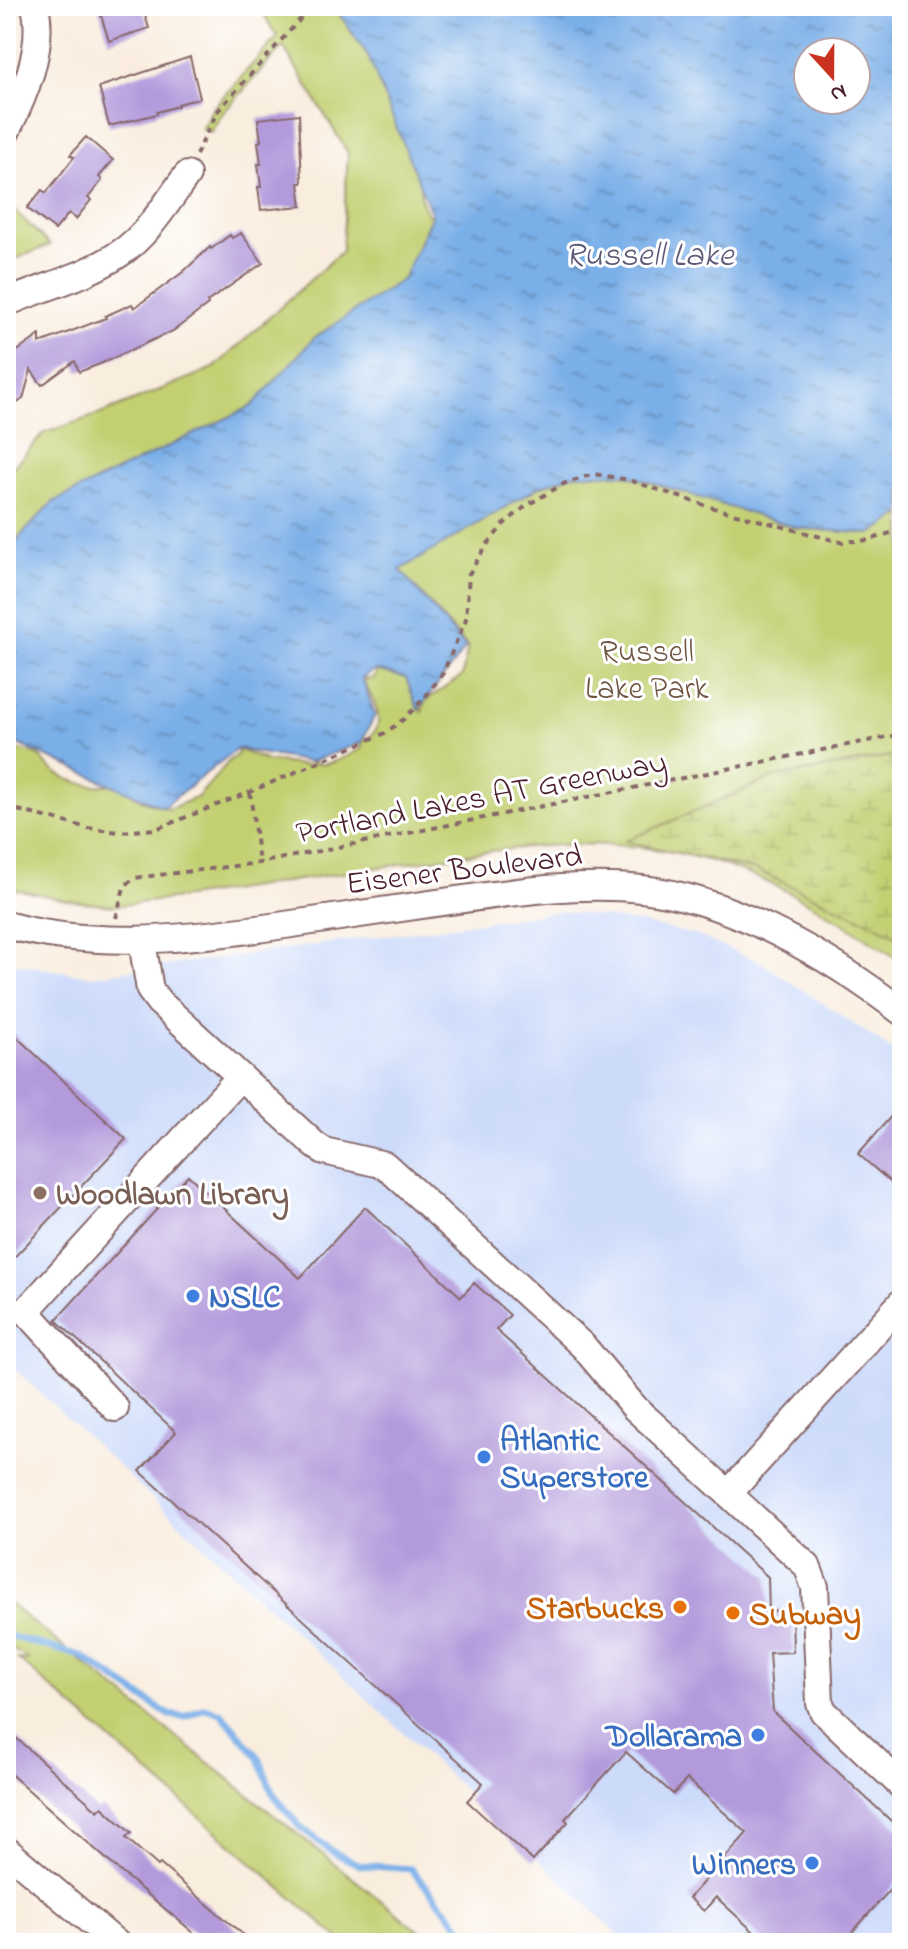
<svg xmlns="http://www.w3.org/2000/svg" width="908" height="1949" viewBox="0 0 908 1949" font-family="'Indie Flower',sans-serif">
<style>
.built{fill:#cddbfa}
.green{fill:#c2d072;stroke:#86784e;stroke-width:2}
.wetland{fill:url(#wetland-marsh);stroke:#86784e;stroke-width:2}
.water{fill:url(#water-ripples);stroke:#62678a;stroke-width:2;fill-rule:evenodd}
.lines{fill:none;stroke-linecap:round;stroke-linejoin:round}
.stream{stroke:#7aafe8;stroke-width:7}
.building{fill:#b29adb}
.minor-casing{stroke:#87676a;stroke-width:30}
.path{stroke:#87676a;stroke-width:4;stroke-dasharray:6 6;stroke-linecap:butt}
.minor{stroke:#fff;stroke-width:26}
.education-dot{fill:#8d6e63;stroke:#fff;stroke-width:3}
.shop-dot{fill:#3f7fe0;stroke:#fff;stroke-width:3}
.food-dot{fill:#e8710a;stroke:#fff;stroke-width:3}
.labels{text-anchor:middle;stroke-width:6;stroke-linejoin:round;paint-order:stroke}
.park-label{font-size:32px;fill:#6e5440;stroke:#fff}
.street-label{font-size:32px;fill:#4a1f2b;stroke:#fff}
.education-label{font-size:32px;font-weight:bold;fill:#785e54;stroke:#fff;text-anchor:start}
.shop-label{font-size:32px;font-weight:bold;fill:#366cbe;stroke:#fff;text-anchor:start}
.food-label{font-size:32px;font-weight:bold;fill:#c56008;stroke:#fff;text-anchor:end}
.water-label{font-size:34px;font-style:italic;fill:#5d5977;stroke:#fff}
</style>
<defs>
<pattern id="wetland-marsh" width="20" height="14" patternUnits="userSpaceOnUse" patternTransform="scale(2)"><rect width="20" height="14" fill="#c2d072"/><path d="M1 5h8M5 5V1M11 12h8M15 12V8" fill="none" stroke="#a8b263"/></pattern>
<pattern id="water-ripples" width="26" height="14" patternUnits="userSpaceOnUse" patternTransform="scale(2)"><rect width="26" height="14" fill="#7aafe8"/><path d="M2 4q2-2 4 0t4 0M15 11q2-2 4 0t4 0" fill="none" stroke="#668ebc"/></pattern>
</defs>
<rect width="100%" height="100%" fill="#fff"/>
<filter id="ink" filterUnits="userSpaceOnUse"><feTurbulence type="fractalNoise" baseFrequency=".0125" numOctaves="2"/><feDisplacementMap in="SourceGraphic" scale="16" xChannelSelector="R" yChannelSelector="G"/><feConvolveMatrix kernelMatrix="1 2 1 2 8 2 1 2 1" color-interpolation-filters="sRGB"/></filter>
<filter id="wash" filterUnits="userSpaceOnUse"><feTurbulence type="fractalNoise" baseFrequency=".006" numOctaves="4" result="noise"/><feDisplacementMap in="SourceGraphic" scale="32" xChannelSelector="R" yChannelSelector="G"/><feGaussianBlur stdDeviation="1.8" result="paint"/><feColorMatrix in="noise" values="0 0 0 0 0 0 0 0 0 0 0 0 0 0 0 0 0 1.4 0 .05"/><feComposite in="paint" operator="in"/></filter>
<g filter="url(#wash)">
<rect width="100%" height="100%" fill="#f9edde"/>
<polygon class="built" points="563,911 632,921 696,935 762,963 902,1056 902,1943 628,1943 6,1361 6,962 90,976"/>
<g class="green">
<polygon points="259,6 333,6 367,53 419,177 421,199 428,215 432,215 414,270 261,405 120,470 6,561 6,475 44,433 103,413 214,368 342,251 348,153 283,46 222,114 211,132 202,128 213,108 277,37"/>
<polygon points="6,202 50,245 6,263"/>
<path d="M575 474H624L797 528 871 534 902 514V962C846 924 792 888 727 866 616 830 520 846 408 863 310 877 212 896 113 906L66 900 6 887V745C16 752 27 750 37 755 43 758 46 765 51 769 66 781 95 790 114 783L141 800 169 809 198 797 230 760 238 754 237 749 267 761 311 766 310 762C324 770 349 755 362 748L361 743C392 726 374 704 362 678L366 680 375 678 376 670 406 678 422 712 425 701 462 676 468 647 400 570 539 487Z"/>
<polygon points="6,1601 434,1943 344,1943 18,1659 29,1660 6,1645"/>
</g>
<polygon class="wetland" points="902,754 902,941 891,932 756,870 625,841 772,778"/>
<path class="water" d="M334 6H902V514L871 534 797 528 624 474H575L539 487 400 570 466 647 418 710 406 678 376 670 362 678 375 715 361 743 310 762 237 749 163 807 6 739V551L53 502 252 406 314 338 403 279 432 215 367 54ZM808 52H856V100H808Z"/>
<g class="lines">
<polyline class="stream" points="6,1635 81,1656 169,1715 184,1717 205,1708 221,1713 259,1758 272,1792 299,1826 333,1852 360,1865 411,1869 475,1943"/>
</g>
<g id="blocks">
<g class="building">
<polygon points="98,6 142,6 149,28 109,41"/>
<polygon points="190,57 200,98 178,104 178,106 157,112 157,114 109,126 99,87"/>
<polygon points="299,114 302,183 299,183 302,206 261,210 258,187 261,187 258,164 261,164 258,142 261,141 258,119"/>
<polygon points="86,137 113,160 99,177 102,180 88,198 91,200 76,219 69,213 55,230 27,208 42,190 46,193 74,157 70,155"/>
<polygon points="241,233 263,263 207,302 208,305 173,331 100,364 79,372 75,361 42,385 31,370 23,399 6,411 6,359 40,335 40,343 106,318 105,316 132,304 134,308 183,272 210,247 211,249 230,235 232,238"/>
<polygon points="6,1027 126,1139 6,1266"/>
<polygon points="902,1104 902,1192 858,1154"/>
<polygon points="188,1175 300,1278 365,1207 461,1297 474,1283 510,1315 496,1330 768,1577 769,1611 792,1610 793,1652 769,1653 773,1712 902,1831 902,1876 843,1943 766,1943 716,1897 704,1911 689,1898 747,1833 687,1779 673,1794 626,1752 565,1819 568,1822 533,1861 467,1801 483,1783 140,1471 176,1432 56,1320"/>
<polygon points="6,1729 98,1811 102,1807 131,1833 126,1838 158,1866 160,1864 253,1943 206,1943 122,1873 6,1770"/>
</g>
</g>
</g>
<g filter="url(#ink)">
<use href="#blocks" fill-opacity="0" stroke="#87676a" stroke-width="2"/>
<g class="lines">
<defs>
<g id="minor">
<path d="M6 132C24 96 45 47 35 6"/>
<path d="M6 303C43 287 85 277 119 254 148 235 167 202 187 175"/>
<path d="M6 925C91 948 178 940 264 928 326 919 388 910 450 901 513 892 578 882 642 889 732 899 831 957 902 1012"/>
<polyline points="142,941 150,990 159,1002 315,1145 324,1151 385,1165 583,1346 635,1408 807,1566 815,1587 820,1703 823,1711 902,1786"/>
<polyline points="115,1408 26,1311 240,1077"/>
<polyline points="729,1493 902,1302"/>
<polyline points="6,1850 116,1943"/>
</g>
</defs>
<use href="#minor" class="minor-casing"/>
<g class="path">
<polyline points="196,155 217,112 312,6"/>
<polyline points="250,792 259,863"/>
<polyline points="6,807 88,828 120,832 156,829 250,792 385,733 404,719 425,697 443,673 466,619 469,574 486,546 504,524 526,506 563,484 594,474 629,480 710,507 840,542 870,540 902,529"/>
<polyline points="116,918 124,887 134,878 259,863 902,734"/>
</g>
<use href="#minor" class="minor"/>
</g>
</g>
<circle class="education-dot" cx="40" cy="1193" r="8"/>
<g class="shop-dot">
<circle cx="193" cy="1296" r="8"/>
<circle cx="484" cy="1457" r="8"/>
<circle cx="758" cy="1735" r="8"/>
<circle cx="812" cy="1863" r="8"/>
</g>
<g class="food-dot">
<circle cx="680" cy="1607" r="8"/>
<circle cx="733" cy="1613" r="8"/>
</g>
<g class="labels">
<g class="park-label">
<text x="647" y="661">Russell<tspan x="647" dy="37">Lake Park</tspan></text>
</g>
<g class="street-label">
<text transform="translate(481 796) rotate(-11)" y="11">Portland Lakes AT Greenway</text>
<text transform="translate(464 868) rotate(-7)" y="11">Eisener Boulevard</text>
</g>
<g class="education-label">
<text x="56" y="1204">Woodlawn Library</text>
</g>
<g class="shop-label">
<text x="209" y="1307">NSLC</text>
<text x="500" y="1450">Atlantic<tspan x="500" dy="37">Superstore</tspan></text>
<text x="742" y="1746" text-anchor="end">Dollarama</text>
<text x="796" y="1874" text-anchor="end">Winners</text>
</g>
<g class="food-label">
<text x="664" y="1618">Starbucks</text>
<text x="749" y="1624" text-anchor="start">Subway</text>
</g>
<g class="water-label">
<text x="649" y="265">Russell Lake</text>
</g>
</g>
<rect width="908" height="1949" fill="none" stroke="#fff" stroke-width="32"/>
<g transform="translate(832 76) rotate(159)"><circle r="38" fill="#ffffff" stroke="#b7a5aa" stroke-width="2"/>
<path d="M0-6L14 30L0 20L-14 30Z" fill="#c8321e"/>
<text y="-12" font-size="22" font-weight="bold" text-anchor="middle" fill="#4a1f2b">N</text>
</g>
</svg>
